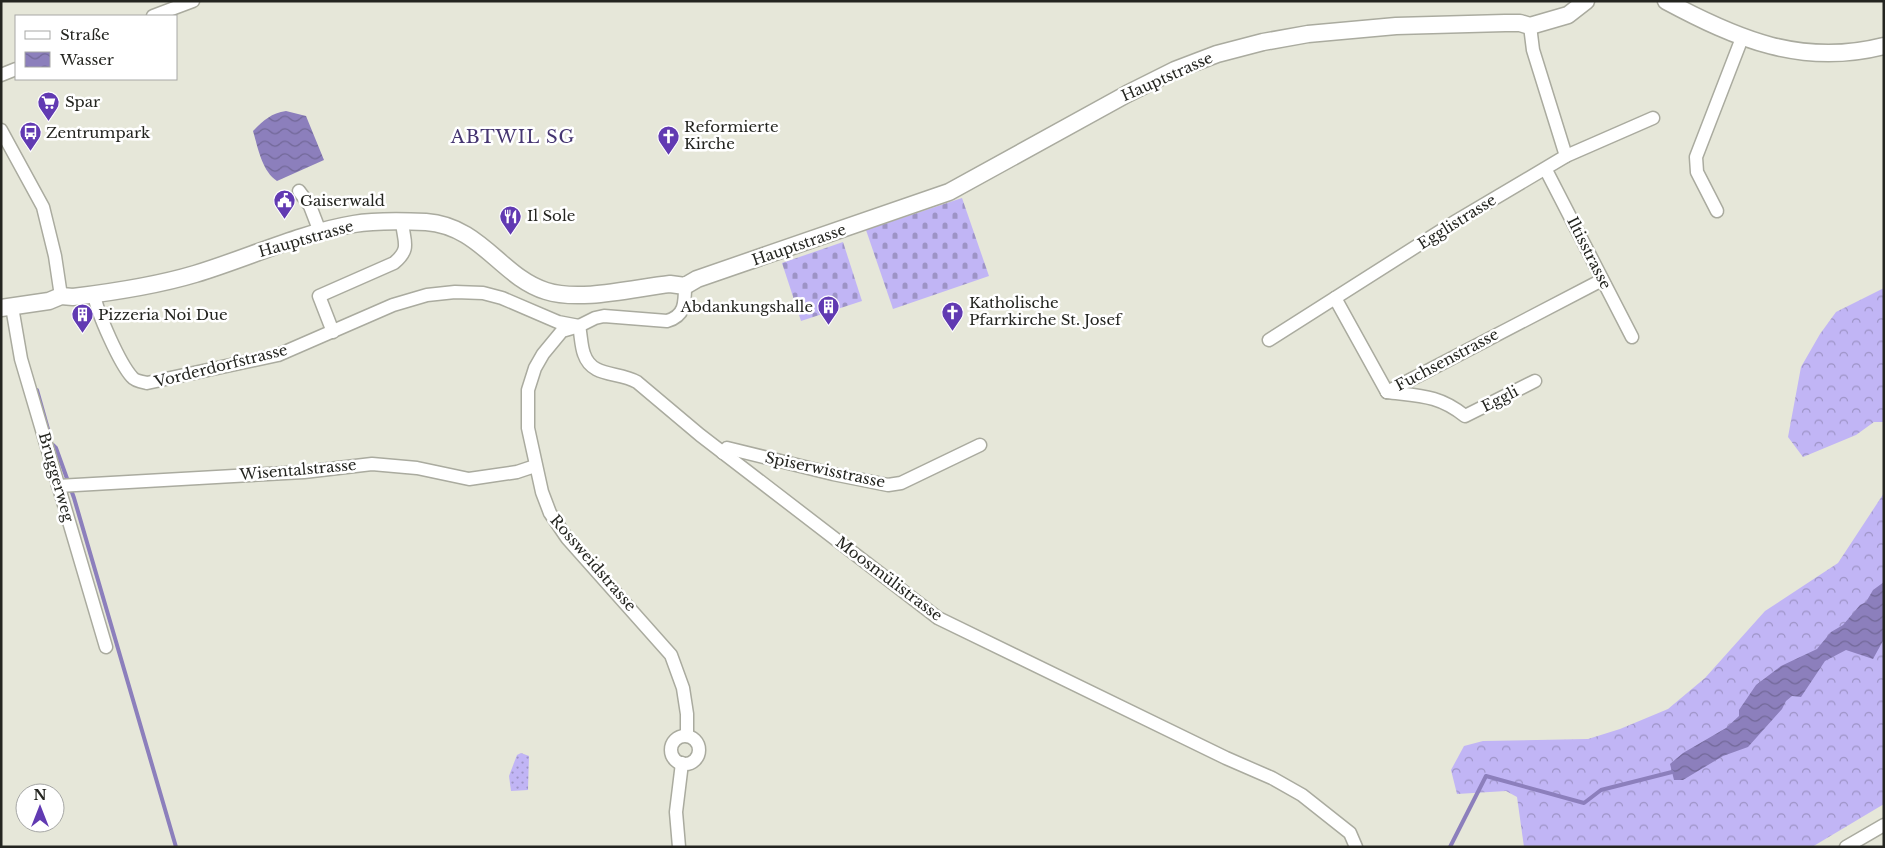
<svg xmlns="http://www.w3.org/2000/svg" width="1885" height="848" viewBox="0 0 1885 848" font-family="'Libre Baskerville',serif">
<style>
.forest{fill:url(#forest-crowns)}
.cemetery{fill:url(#cemetery-stones)}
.park{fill:url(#park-dots)}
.water{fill:url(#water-waves)}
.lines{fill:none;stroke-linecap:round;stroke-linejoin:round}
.stream{stroke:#8c7fbc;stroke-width:4}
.minor-casing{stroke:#aaab9f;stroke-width:15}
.tertiary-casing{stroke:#aaab9f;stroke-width:19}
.minor{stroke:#fff;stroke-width:12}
.tertiary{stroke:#fff;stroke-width:16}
.labels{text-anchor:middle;stroke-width:5;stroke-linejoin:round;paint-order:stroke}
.street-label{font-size:15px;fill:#242520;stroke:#fff}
.poi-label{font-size:15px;fill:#242520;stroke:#fff;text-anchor:start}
.quarter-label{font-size:18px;letter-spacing:1px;fill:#453571;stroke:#fff}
</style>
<defs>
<pattern id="forest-crowns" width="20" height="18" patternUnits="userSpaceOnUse" patternTransform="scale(1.25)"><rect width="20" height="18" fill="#c1b5f5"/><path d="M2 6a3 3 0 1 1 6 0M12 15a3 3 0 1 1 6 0" fill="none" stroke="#9d93c6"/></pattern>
<pattern id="cemetery-stones" width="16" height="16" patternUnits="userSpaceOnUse" patternTransform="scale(1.25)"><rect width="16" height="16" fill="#c1b5f5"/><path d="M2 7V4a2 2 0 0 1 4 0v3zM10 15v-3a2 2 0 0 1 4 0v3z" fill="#9d93c6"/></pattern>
<pattern id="park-dots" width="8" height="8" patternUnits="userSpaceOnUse" patternTransform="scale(1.25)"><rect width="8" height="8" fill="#c1b5f5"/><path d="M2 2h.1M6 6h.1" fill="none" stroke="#9d93c6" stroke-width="1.8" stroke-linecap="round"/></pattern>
<pattern id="water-waves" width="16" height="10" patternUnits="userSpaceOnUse" patternTransform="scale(1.25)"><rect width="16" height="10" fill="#8c7fbc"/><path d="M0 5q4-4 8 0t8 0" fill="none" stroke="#726898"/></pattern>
</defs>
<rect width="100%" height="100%" fill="#e6e7d9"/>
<g class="forest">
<polygon points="1884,288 1884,422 1874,422 1856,435 1803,457 1788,437 1801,367 1820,334 1836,312"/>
<polygon points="1884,493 1884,804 1812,847 1524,847 1517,797 1506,791 1457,794 1451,770 1464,746 1483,741 1588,739 1620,729 1668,709 1705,678 1765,611 1838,563"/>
</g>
<g class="cemetery">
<polygon points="962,198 989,276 893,309 866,230"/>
<polygon points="843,242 862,301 801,321 782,263"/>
</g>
<polygon class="park" points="521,753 529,756 528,790 511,791 509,776 517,755"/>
<g class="water">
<path d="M286 111 306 116 324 160 277 181C262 171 258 148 253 131 263 121 271 113 286 111Z"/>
<polygon points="1884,582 1884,639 1873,659 1846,650 1825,661 1801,697 1792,696 1786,701 1782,709 1748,747 1723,756 1683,780 1674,780 1670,764 1683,753 1726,728 1739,716 1739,710 1756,685 1781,666 1817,649 1831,632 1843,625 1860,605 1866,602 1873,590"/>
</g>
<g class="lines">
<g class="stream">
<polyline points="37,390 48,429"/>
<polyline points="53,445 56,448 74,498 176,847"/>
<polyline points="1450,847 1486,776 1584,803 1601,790 1672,772"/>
</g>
<defs>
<g id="minor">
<polyline points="153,16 193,1"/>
<polyline points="1530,26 1533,50 1566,156"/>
<polyline points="1,75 16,69"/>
<polyline points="1,130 43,207 55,256 61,296"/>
<polyline points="1546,170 1632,337"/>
<polyline points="299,191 310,206 320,232"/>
<polyline points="1717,211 1697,172 1696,157 1742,38"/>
<path d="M685 286C685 303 685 316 667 321L604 316 595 318 579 326 562 331 543 354 535 368 528 390V428L542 492 550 513 567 538 671 655 683 688 687 714V736"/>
<path d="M94 294C97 313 120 364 132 377 135 381 142 382 147 383L278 355 393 305 427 295 455 292 483 293 502 298 558 322 579 326C581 335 581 346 584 354 592 378 618 371 637 382L700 435 938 618 1226 758 1272 778 1302 795 1350 833 1356 847"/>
<polyline points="1335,298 1387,392"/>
<polyline points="12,307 21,359 106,647"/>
<path d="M333 332 319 296 394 263C412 248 403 241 402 221"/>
<polyline points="1269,340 1453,223 1566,156 1653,118"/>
<polyline points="1387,392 1602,280"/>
<path d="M1387 392C1420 396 1439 395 1465 416L1535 381"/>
<polyline points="723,453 727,448 833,474 888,485 901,483 980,445"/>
<polyline points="58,486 304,472 372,464 417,468 469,479 517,472 535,466"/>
<circle cx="685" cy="750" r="14"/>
<polyline points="679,847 676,812 682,763"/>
<polyline points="1846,847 1884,825"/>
</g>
<g id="tertiary">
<path d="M1666 1C1737 39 1802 67 1884 46"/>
<path d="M1 308 49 301 61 296 73 297C114 292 155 286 195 274 248 258 300 233 354 224 377 220 403 221 426 222 481 226 501 277 546 291 580 302 634 288 670 284L685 286 697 279 949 192 1127 94 1175 70 1217 54 1263 42 1308 34 1396 26 1505 23H1520L1530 26 1568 15 1586 1"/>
</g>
</defs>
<use href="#minor" class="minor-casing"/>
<use href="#tertiary" class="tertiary-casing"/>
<use href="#minor" class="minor"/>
<use href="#tertiary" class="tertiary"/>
</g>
<defs>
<symbol id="supermarket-pin" viewBox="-11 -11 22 30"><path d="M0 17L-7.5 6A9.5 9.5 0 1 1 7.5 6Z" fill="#613ab2" stroke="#fff"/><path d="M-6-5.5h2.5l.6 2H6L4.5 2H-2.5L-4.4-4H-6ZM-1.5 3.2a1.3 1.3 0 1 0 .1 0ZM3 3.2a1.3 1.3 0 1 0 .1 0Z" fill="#fff"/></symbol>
<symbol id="bus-pin" viewBox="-11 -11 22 30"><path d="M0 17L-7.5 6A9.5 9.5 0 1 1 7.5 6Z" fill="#613ab2" stroke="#fff"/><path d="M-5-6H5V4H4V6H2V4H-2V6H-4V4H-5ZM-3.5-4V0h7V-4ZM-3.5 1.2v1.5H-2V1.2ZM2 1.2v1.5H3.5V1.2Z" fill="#fff"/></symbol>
<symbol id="church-pin" viewBox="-11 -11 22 30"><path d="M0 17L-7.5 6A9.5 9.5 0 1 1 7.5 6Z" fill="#613ab2" stroke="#fff"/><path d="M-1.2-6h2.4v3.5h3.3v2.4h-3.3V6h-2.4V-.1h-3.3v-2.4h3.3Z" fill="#fff"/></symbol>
<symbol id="civic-pin" viewBox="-11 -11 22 30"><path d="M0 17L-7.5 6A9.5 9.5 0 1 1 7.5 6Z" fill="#613ab2" stroke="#fff"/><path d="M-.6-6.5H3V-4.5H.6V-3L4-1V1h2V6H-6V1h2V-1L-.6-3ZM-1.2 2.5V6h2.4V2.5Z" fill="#fff"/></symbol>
<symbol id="restaurant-pin" viewBox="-11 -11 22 30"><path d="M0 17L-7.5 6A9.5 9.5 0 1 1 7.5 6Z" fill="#613ab2" stroke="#fff"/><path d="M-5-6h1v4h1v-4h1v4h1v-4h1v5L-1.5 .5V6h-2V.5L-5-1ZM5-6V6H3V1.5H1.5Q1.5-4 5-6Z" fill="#fff"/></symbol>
<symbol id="building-pin" viewBox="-11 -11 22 30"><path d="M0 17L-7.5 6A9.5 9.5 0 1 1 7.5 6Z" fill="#613ab2" stroke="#fff"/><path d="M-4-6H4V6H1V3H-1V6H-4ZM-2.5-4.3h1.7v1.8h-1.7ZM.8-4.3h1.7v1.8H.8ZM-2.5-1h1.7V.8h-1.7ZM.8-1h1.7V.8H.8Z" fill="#fff"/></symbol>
</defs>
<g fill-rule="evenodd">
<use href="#supermarket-pin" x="36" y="90" width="25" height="34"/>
<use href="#bus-pin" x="18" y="120" width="25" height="34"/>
<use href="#church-pin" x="656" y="124" width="25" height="34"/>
<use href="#civic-pin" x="272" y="188" width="25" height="34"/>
<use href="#restaurant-pin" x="498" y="204" width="25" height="34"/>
<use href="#building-pin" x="816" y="294" width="25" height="34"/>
<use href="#church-pin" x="940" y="300" width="25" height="34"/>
<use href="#building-pin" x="70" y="302" width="25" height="34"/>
</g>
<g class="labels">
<g class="street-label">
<text transform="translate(1167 77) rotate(-24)" y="5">Hauptstrasse</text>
<text transform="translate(1457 222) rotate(-32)" y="5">Egglistrasse</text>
<text transform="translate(306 239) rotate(-16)" y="5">Hauptstrasse</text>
<text transform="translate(799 245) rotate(-19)" y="5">Hauptstrasse</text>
<text transform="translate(1589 253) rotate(63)" y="5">Iltisstrasse</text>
<text transform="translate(1447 360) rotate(-28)" y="5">Fuchsenstrasse</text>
<text transform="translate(221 366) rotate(-14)" y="5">Vorderdorfstrasse</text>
<text transform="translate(1500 399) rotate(-27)" y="5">Eggli</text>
<text transform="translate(298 470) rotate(-5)" y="5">Wisentalstrasse</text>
<text transform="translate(825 470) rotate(12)" y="5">Spiserwisstrasse</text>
<text transform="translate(56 477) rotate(74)" y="5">Bruggerweg</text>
<text transform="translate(593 563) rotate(49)" y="5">Rossweidstrasse</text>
<text transform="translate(889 579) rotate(37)" y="5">Moosmülistrasse</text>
</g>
<g class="poi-label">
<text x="65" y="107">Spar</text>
<text x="684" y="132">Reformierte<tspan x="684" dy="17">Kirche</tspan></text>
<text x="46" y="138">Zentrumpark</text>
<text x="300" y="206">Gaiserwald</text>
<text x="527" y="221">Il Sole</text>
<text x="969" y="308">Katholische<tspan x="969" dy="17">Pfarrkirche St. Josef</tspan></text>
<text x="813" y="312" text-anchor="end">Abdankungshalle</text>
<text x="98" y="320">Pizzeria Noi Due</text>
</g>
<g class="quarter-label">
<text x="513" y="143">ABTWIL SG</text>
</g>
</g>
<rect width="1885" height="848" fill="none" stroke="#242520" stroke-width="5"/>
<rect x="15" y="15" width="162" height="65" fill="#ffffff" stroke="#a7a8a6"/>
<rect x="25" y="31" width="25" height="8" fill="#ffffff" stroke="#a7a8a6"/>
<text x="60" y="40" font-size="15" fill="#242520">Straße</text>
<rect x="25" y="52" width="25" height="15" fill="url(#water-waves)" stroke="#a7a8a6"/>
<text x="60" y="65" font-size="15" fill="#242520">Wasser</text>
<g transform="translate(40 808)"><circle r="24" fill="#ffffff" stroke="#a7a8a6"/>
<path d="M0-4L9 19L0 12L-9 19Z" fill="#613ab2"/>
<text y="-8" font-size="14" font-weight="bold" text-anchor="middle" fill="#242520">N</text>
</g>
</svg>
